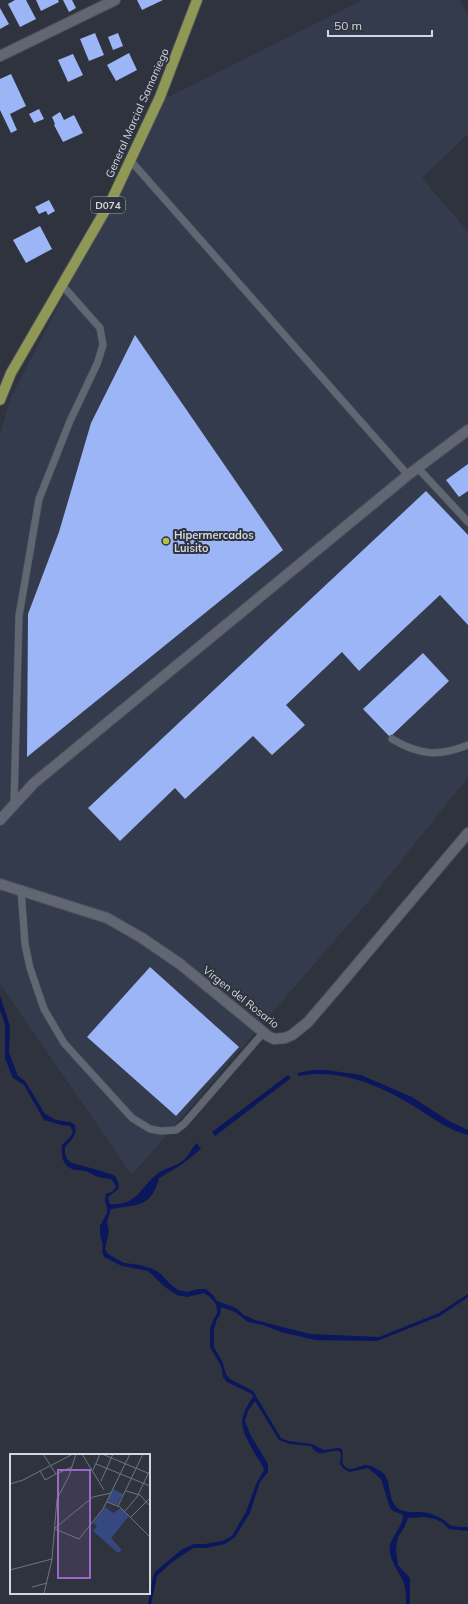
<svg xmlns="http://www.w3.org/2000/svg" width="468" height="1604" viewBox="0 0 468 1604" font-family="Mulish,sans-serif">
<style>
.built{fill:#343b4c}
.water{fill:#0b175c}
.building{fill:#9cb5f6}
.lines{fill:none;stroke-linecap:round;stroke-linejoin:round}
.service-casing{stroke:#4c4f59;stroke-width:8}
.minor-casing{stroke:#4c4f59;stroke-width:12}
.primary-casing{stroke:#4c4f59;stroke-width:12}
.service{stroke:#616673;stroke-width:7}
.minor{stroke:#616673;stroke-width:10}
.primary{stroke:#909856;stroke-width:10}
.poi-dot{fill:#b8c147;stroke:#2e333e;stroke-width:1.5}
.labels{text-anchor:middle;stroke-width:4;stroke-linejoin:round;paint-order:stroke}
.shield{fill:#2e333e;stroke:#a2a5ad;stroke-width:1}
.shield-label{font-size:10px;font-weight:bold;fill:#d3d6dd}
.street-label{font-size:11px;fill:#d3d6dd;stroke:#2e333e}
.poi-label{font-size:11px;font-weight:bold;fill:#d3d6dd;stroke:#2e333e;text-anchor:start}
.inset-road{fill:none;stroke:#70747e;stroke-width:1}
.view{fill:#9a68ca;fill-opacity:0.15;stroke:#9a68ca;stroke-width:2}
.inset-edge{fill:none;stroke:#d3d6dd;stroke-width:2}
</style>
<rect width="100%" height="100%" fill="#2e333e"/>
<polygon class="built" points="363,0 459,0 468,14 468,134 422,178 468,232 468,777 373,896 132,1175 0,984 0,436 10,399 166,98"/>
<g class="water">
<path d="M0 996 10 1026 9 1053 18 1076 25 1081 45 1114 56 1120 70 1122 75 1125C77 1136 72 1139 65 1147 64 1165 74 1163 87 1167 96 1170 106 1172 115 1176 124 1192 115 1189 108 1198L110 1204C137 1206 139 1189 157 1174 163 1169 174 1167 181 1162 191 1155 190 1149 197 1143L201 1149 181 1165 159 1178C151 1208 138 1204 111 1209L107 1222 109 1231 105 1249 108 1254 124 1263 140 1265 153 1269 161 1274 169 1283 178 1290 187 1292 198 1289H206L213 1295 217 1301 236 1308 244 1315 255 1320 310 1334 379 1337 439 1313 468 1294V1297L440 1316 377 1341 315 1340 281 1332 263 1325 248 1322 235 1312 221 1307 220 1315 217 1319 214 1329V1347L222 1361 226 1374 230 1379 253 1391 281 1438 288 1441 312 1444 324 1450 338 1448 342 1449C344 1455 341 1460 343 1464 349 1474 358 1466 365 1465 372 1465 377 1469 382 1472 391 1479 388 1494 394 1504 401 1516 417 1510 428 1513 434 1515 440 1517 445 1521 448 1523 449 1525 453 1526 457 1527 463 1527 468 1527V1531L449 1529 443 1523 435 1519 424 1517 408 1518 404 1528 398 1537 396 1549 398 1565 410 1578V1604H406C406 1596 406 1586 402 1579 398 1571 392 1563 390 1553 387 1539 403 1529 403 1515L393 1511 390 1508 381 1479 368 1468 349 1472 343 1468 340 1464 341 1454 339 1451C327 1449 320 1460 311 1446L290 1444 279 1440 255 1401 248 1411 245 1421 250 1434 268 1464V1472L260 1482 250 1513 235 1537 225 1544 205 1548H193L171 1563 157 1576 151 1604H148L153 1577 155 1572 181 1550 194 1544H205L222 1541 232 1536 246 1512 256 1484 264 1470C262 1463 258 1459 255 1454 241 1429 236 1421 253 1397L252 1394 227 1382 223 1377 221 1366 210 1347V1329L214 1318 217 1314V1310L216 1304 211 1298 204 1293 187 1297 177 1295 165 1287 148 1271 122 1266 104 1257 102 1251 103 1245 100 1235V1226L107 1213V1207L105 1201 106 1194 112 1192 116 1187C113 1178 110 1179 102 1178 96 1177 91 1173 85 1171 81 1170 76 1171 72 1169 62 1165 61 1155 62 1145L71 1136 73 1131 70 1126 61 1125 44 1120 24 1085 13 1078 5 1059V1024L0 1010Z"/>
<path d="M313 1070H326L361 1075 412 1097 449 1121 468 1130V1135C447 1130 430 1116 412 1105 384 1088 350 1073 317 1074 311 1074 305 1075 299 1076L297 1073Z"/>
<polygon points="288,1075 291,1078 215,1136 212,1132"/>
</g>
<g class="building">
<polygon points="15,0 26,0 36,19 20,27 8,4"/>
<polygon points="36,0 58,0 59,2 41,11"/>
<polygon points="63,0 72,0 76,8 69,12"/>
<polygon points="137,0 163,0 142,10"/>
<polygon points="0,8 9,24 0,29"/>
<polygon points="95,33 104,55 89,61 80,39"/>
<polygon points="118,33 123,46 113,50 108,37"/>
<polygon points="129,53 137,70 116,81 107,65"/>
<polygon points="73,54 83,75 68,82 58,60"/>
<polygon points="11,74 26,106 10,114 17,130 11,133 0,110 0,79"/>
<polygon points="39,109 44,119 34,123 29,114"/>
<polygon points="60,112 64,120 74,115 83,133 63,142 54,125 55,124 52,117"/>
<polygon points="49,200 55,211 48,215 46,211 39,214 35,207"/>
<polygon points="40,226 52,249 26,263 13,240"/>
<polygon points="135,335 283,550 27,757 28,614 59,532 91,423"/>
<polygon points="468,464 468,491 459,497 446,480"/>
<polygon points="426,491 468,535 468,625 440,595 359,671 342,652 286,705 305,725 272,755 253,736 185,799 175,788 120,841 88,808"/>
<polygon points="423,653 449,681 390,737 363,709"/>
<polygon points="150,967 239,1047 176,1116 87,1037"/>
</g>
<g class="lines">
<defs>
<g id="service">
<polyline points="130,160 408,475"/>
<polyline points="417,467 468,522"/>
<path d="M392 739C419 755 439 757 468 745"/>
<polyline points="14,804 19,616 39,499 70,421 97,364 103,345 100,328 62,285"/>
<polyline points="21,890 25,944 30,968 44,1009 64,1043 132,1118 150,1129 161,1131 176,1130 184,1124 263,1033"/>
</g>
<g id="minor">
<polyline points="0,56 115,0"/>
<polyline points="0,820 34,783 408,475 468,430"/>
<polyline points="0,884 107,918 142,938 180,964 268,1036 274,1039 285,1038 292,1035 308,1022 338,987 468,833"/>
</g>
<polyline id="primary" points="0,400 11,373 113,197 160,97 197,0"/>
</defs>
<use href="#service" class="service-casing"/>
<use href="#minor" class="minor-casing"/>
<use href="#primary" class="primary-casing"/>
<use href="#service" class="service"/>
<use href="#minor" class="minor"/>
<use href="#primary" class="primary"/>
</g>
<circle class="poi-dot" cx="166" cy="541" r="4"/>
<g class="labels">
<rect class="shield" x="91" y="197" width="34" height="16" rx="3"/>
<g class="shield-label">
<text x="108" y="209">D074</text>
</g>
<g class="street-label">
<text transform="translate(137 113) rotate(-66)" y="4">General Marcial Samaniego</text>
<text transform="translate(241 997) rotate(38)" y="4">Virgen del Rosario</text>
</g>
<g class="poi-label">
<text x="174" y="539">Hipermercados<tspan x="174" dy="13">Luisito</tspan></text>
</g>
</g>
<g transform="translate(10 1454)">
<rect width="140" height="140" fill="#2e333e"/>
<path d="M103 35 113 40 107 51 97 48ZM95 53 103 59 111 54 119 62 101 84 112 96 108 99 83 77 87 72 83 69Z" fill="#354880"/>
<path class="inset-road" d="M33 0 46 20 62 13M72 0 94 36M92 0 140 20M86 10 140 32M83 16 90 0M30 17 35 26 46 20M91 27 103 0M0 30 13 26 63 0M116 37 130 41 140 52M97 48 110 53 140 83M108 52 133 0M115 57 127 43 140 16M121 63 140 44M45 74 83 43 101 39M45 75 69 85 93 55 120 0M0 116 42 105M22 133 37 129M34 140 42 105 47 45 59 22 66 0"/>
<path class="view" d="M48 16H80V124H48Z"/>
<rect width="140" height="140" class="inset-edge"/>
</g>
<path d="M328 30v6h104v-6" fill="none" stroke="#d3d6dd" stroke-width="2"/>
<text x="334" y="30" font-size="12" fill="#d3d6dd" stroke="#2e333e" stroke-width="3" paint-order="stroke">50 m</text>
</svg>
